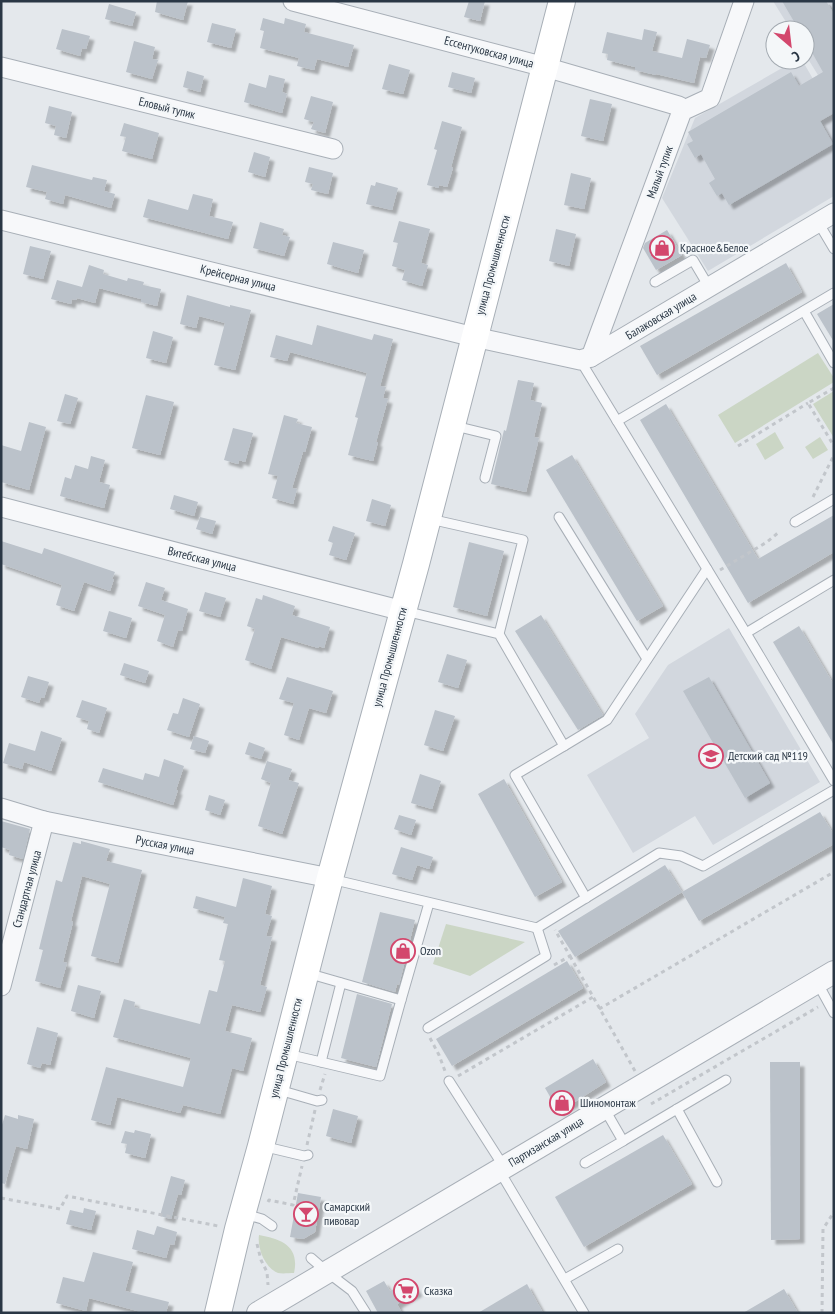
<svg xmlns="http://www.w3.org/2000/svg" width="835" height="1314" viewBox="0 0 835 1314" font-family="'PT Sans Narrow',sans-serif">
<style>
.built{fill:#d2d7de}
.green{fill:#cbd6c5}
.building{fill:#bbc2ca;filter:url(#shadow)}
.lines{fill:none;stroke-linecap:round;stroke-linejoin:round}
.service-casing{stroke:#a8afb7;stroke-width:11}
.minor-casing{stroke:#a8afb7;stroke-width:21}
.tertiary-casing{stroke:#a8afb7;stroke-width:24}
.secondary-casing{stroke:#a8afb7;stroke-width:28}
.path{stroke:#c2c6cb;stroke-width:3;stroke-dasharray:4 4;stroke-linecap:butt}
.service{stroke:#f7f8fa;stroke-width:9}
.minor{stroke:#f7f8fa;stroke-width:19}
.tertiary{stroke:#f7f8fa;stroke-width:22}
.secondary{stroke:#fff;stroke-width:26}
.labels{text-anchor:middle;stroke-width:4.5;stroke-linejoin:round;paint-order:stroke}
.street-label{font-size:12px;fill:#2a3745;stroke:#f4f7f9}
.poi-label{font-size:12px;fill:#2a3745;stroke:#f4f7f9;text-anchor:start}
</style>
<defs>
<filter id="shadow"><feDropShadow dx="4.5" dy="4.5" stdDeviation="1" flood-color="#0004"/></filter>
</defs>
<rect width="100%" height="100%" fill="#e4e8ec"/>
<g class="built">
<polygon points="773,1 834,1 834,101 805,54 805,30 791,30"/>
<polygon points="796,60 802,60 834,115 834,196 708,271 662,198 695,118"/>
<polygon points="729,628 820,782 713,845 695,816 633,853 587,775 649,738 635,714 668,665"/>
</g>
<g class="green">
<polygon points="818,353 834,378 834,382 735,443 718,415"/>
<polygon points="834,391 834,438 813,404"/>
<polygon points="775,432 784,448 765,460 756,444"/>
<polygon points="820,437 828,450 813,459 805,447"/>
<polygon points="446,924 525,942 470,976 433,964"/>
<path d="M259 1235C281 1239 300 1246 294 1273 289 1273 283 1274 278 1273 265 1268 257 1248 259 1235Z"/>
</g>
<g class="building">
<polygon points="157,1 188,1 183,20 155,12"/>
<polygon points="469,1 485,1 480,21 464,17"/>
<polygon points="782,1 826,1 834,14 834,113 820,121 833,144 729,205 722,193 717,196 709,183 715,179 701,154 695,158 687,144 693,141 688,132 791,72 799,86 823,72 805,40 805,30 799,30"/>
<polygon points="109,4 136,12 132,26 105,19"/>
<polygon points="263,18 284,24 285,18 306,24 304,32 354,45 348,67 317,59 314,70 297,66 299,58 260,48 264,31 260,30"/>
<polygon points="212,23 236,29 231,48 207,42"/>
<polygon points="62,29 90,36 86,49 82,48 80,56 56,49"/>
<polygon points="644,29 657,32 652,51 682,58 687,39 710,45 706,58 700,57 694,83 656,74 656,75 635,70 635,67 607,60 608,54 602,53 607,32 642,40"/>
<polygon points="134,41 155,47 152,59 158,60 152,79 126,72"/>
<polygon points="389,64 410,70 403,94 382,89"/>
<polygon points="187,71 204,76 200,92 183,87"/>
<polygon points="452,72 475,78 471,93 448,87"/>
<polygon points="269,75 285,79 282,92 287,94 282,113 244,102 249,83 266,88"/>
<polygon points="311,96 333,102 325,133 311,129 314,122 304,119"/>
<polygon points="590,99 612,104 603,141 581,136"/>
<polygon points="49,106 72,112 66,138 54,135 56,126 45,123"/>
<polygon points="442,121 462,127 451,167 453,168 447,187 439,185 439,188 427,185 437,150 434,149"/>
<polygon points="124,123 159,133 152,159 122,151 126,137 120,136"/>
<polygon points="254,152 270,157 265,177 248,172"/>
<polygon points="32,165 92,180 93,177 107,180 104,191 115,194 111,208 65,195 63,204 45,199 47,192 26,187"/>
<polygon points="309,167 333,173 328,194 311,190 313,184 305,182"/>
<polygon points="571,173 591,178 584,209 564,205"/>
<polygon points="376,182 398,188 392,210 366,204 371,185 375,186"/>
<polygon points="193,194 213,199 209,216 233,222 228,239 143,217 148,199 188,210"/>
<polygon points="399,221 430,229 421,263 428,265 422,286 402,280 405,270 392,266 398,243 393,242"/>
<polygon points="260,222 284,229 282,235 290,237 284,256 253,248"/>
<polygon points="556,229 576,234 569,266 549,261"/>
<polygon points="667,230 682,255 656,270 643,248 645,243"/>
<polygon points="333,242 364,250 358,273 327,264"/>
<polygon points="30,246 51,251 43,279 23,274"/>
<polygon points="786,263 802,292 657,375 640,346"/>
<polygon points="89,265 104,270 103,274 127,281 128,278 144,282 143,285 161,289 157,306 141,302 141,299 99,288 95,303 77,298 76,300 72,299 71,304 51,299 57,280 82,287"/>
<polygon points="187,295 230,307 230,305 251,310 235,370 214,365 225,323 199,316 196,328 180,324"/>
<polygon points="834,304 834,342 817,314"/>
<polygon points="317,325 372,340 374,334 393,339 380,386 386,387 383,398 388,399 376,442 378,442 373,461 348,455 358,418 355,417 367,373 290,352 287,361 270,357 276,335 312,345"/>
<polygon points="153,331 173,337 166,363 146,358"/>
<polygon points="518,380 534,383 530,400 542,403 534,437 539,438 526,492 491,484 504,430 506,431"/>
<polygon points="65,394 78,398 70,424 57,421"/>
<polygon points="146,395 174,402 160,455 132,448"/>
<polygon points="666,404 758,559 834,515 834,552 748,603 640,420"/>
<polygon points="284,415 298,419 296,423 312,427 305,452 303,452 292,488 297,489 293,504 272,498 278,476 268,474"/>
<polygon points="29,422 46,427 29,490 1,482 1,445 21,451"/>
<polygon points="233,428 253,433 245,462 239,460 238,464 224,460"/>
<polygon points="572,455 663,606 637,621 546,470"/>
<polygon points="91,456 105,460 99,482 110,485 104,508 60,496 65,477 71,479 75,465 88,469"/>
<polygon points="174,495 198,502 194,516 170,509"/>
<polygon points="372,499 391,505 385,526 366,521"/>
<polygon points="200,517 216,521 212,534 196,529"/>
<polygon points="333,526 355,533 346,560 329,555 333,543 328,541"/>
<polygon points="1,541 42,554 44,548 115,572 112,579 114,579 110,591 84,582 74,611 56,605 62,585 1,564"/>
<polygon points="469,542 504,551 487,616 453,607"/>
<polygon points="146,582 165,588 161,600 188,609 182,631 178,630 173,647 157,641 165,615 138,606"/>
<polygon points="205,592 226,598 220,617 199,611"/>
<polygon points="263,595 295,606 292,615 330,627 324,648 319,646 318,648 281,637 271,669 245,660 255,629 247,626 256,598 262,600"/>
<polygon points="109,611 132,618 126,638 103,631"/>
<polygon points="541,615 603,715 578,730 515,631"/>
<polygon points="799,626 834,685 834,745 773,642"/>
<polygon points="447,654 467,660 458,688 438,682"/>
<polygon points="124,663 149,671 145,683 120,675"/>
<polygon points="28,676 49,682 44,698 41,697 39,703 21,697"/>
<polygon points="287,677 333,691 326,713 309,708 299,740 284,735 294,703 279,699"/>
<polygon points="709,677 770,783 745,798 683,691"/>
<polygon points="183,698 200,704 189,737 167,730 173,713 178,714"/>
<polygon points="82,700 107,708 99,733 87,729 89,721 76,717"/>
<polygon points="435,710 455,716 443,751 424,745"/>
<polygon points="41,731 62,738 51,771 24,762 22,769 3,763 9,743 35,751"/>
<polygon points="194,736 209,741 205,753 190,749"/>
<polygon points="249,742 265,748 261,759 245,754"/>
<polygon points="164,759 184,766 176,790 178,790 173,805 98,782 103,768 143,780 145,773 159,777"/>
<polygon points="267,761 292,769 288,780 299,783 282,834 258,826 271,783 261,779"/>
<polygon points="420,774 441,781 432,809 411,803"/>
<polygon points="504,779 562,882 535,897 478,794"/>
<polygon points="209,795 225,800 220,815 205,810"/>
<polygon points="820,812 834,835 834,844 699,921 682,892"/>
<polygon points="399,815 416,820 411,835 394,829"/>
<polygon points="1,821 30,829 23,859 9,855 10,850 1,847"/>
<polygon points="81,841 110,849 106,861 142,870 118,963 91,956 110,884 82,876 71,921 73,922 63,962 67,963 60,988 35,981 43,950 39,949 56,880 62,882 73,842 81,844"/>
<polygon points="401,847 433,857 429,869 417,865 412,880 392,874"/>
<polygon points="665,865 682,892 575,957 558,931"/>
<polygon points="243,878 272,886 265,914 272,916 266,936 272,937 260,985 267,987 260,1012 232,1005 225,1031 252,1038 243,1071 232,1068 220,1114 183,1105 180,1113 117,1097 110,1125 91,1120 106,1067 183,1087 191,1058 113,1037 124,999 135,1002 134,1007 200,1024 209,990 217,992 225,961 219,960 228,924 223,923 225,917 193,908 196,896 236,907"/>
<polygon points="380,912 415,920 399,985 397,984 395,992 362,982"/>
<polygon points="567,961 583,988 452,1066 436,1039"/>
<polygon points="78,985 101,991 94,1018 71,1011"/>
<polygon points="357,994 392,1004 376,1067 341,1058"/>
<polygon points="37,1027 58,1033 50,1065 42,1063 40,1068 27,1064"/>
<polygon points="593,1059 606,1082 559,1112 545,1088"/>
<polygon points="770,1062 800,1062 800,1239 771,1240"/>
<polygon points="333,1109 358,1116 351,1143 326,1136"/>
<polygon points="5,1115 18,1119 18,1115 34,1119 27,1149 16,1146 5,1184 1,1183 1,1128"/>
<polygon points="135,1130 151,1134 145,1158 125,1153 127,1144 121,1143 125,1131 134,1133"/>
<polygon points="663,1135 692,1184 584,1247 555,1197"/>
<polygon points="171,1176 185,1180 181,1195 178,1194 171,1219 160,1216"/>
<polygon points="298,1193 321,1197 315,1232 303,1239 290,1237"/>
<polygon points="84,1208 96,1211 91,1230 66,1224 70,1210 83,1213"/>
<polygon points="157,1226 177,1232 174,1245 170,1244 166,1258 132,1249 137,1230 154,1235"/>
<polygon points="93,1252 133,1262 125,1291 169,1302 166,1313 145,1313 89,1298 86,1311 56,1303 63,1277 84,1282"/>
<polygon points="411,1280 418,1292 397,1304 402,1313 378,1313 366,1291 384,1281 390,1291"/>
<polygon points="527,1284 543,1313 478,1313"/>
<polygon points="784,1289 798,1313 743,1313"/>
</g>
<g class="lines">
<defs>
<g id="service">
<polyline points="818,222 834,249"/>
<polyline points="655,282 693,260 709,287"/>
<polyline points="804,311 834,363"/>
<polyline points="580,360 746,633"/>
<polyline points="617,421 834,293"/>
<polyline points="455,426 496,436 485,478"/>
<polyline points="559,517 647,659"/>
<polyline points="430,519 523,540 499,634"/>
<polyline points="795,522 834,499"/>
<polyline points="834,580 746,633 834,781"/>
<polyline points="405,611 499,634 564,746 515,775 586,898"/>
<polyline points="564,746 607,720 707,569"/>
<polyline points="331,879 537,928 659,853 681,856 703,866 834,790"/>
<polyline points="307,973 401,1000"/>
<polyline points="817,982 834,1013"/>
<polyline points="428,1028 546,956 537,928"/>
<polyline points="287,1054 380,1076 401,1000 429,903"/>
<polyline points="321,1062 341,983"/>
<polyline points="449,1081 504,1167"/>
<polyline points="279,1090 317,1101 322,1100"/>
<polyline points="677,1109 717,1182"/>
<polyline points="623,1141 726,1080"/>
<polyline points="262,1146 304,1156 308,1155"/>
<polyline points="585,1163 623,1141 604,1108"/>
<polyline points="499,1170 584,1313"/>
<polyline points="245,1214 262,1219 272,1226"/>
<polyline points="311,1258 327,1272 352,1291 366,1313"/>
<polyline points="565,1279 618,1249"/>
</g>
<g id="minor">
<polyline points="293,1 545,67 679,106 682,111"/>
<polyline points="1,67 333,149"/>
<polyline points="1,220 474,337 580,360 591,357 834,213"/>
<polyline points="591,357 682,111 710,98 744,1"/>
<polyline points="1,507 403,611"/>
<polyline points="1,808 44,821 330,878"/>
<polyline points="1,986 44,821"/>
</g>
<polyline id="tertiary" points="258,1313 834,972"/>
<polyline id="secondary" points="218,1313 238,1229 261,1146 330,878 416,564 562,1"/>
</defs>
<use href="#service" class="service-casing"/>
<use href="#minor" class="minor-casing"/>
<use href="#tertiary" class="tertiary-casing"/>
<use href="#secondary" class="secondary-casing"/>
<g class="path">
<polyline points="834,388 808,403 834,446"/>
<polyline points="738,446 808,403"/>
<polyline points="813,497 834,455"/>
<polyline points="720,570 767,542 779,532"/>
<polyline points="425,952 437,954"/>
<polyline points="570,956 635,1071"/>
<polyline points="554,965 570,956 555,930"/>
<polyline points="599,1009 834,872"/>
<polyline points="430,1038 439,1055 445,1071"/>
<polyline points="458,1076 593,997"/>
<polyline points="320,1090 325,1074"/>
<polyline points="651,1104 818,1007"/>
<polyline points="307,1145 315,1110"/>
<polyline points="1,1198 60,1209 67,1196 218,1226"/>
<polyline points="268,1202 269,1200 293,1205 302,1166"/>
<polyline points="257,1244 261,1260 267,1272 268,1285"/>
<polyline points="822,1313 823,1229 834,1212"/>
</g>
<use href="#service" class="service"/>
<use href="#minor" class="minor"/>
<use href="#tertiary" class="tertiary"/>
<use href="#secondary" class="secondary"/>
</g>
<defs>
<symbol id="shop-ring" viewBox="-11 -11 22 22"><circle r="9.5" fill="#f4f7f9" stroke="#d3476d" stroke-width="1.5"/><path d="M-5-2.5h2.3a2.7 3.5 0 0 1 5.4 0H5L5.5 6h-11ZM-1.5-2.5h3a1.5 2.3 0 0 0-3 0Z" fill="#d3476d"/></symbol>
<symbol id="school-ring" viewBox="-11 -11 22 22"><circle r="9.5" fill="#f4f7f9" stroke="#d3476d" stroke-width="1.5"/><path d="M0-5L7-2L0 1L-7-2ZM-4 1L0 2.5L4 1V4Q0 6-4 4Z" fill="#d3476d"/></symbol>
<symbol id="bar-ring" viewBox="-11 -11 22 22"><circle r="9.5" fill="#f4f7f9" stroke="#d3476d" stroke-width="1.5"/><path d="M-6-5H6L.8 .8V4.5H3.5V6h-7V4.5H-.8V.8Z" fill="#d3476d"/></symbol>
<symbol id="supermarket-ring" viewBox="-11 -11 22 22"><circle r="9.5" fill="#f4f7f9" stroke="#d3476d" stroke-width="1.5"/><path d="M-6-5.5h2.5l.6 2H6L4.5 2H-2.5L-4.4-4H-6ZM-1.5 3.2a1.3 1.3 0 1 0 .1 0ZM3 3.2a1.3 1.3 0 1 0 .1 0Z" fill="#d3476d"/></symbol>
</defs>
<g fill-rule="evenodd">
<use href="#shop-ring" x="648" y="234" width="28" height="28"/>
<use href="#school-ring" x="697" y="742" width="28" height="28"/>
<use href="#shop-ring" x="389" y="937" width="28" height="28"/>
<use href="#shop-ring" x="548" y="1089" width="28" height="28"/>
<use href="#bar-ring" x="292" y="1200" width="28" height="28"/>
<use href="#supermarket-ring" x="392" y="1277" width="28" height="28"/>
</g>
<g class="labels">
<g class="street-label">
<text transform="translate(489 52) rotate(15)" y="4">Ессентуковская улица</text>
<text transform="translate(167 108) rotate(14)" y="4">Еловый тупик</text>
<text transform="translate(660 172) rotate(-70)" y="4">Малый тупик</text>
<text transform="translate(493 265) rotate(-75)" y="4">улица Промышленности</text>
<text transform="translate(238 278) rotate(14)" y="4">Крейсерная улица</text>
<text transform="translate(661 316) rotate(-31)" y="4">Балаковская улица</text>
<text transform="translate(202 559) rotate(14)" y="4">Витебская улица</text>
<text transform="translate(390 657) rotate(-75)" y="4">улица Промышленности</text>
<text transform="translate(165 845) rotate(11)" y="4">Русская улица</text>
<text transform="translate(27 889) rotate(-75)" y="4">Стандартная улица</text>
<text transform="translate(286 1048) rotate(-76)" y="4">улица Промышленности</text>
<text transform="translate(546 1142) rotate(-31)" y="4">Партизанская улица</text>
</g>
<g class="poi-label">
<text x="680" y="252">Красное&amp;Белое</text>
<text x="728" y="760">Детский сад №119</text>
<text x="420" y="955">Ozon</text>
<text x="580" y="1107">Шиномонтаж</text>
<text x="324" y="1211">Самарский<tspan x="324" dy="14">пивовар</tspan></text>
<text x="424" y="1295">Сказка</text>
</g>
</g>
<rect width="835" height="1314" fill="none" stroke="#2a3745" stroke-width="5"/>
<g transform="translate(790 45) rotate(152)"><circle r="24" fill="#f4f7f9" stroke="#a3aab1"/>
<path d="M0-4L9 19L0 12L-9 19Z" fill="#d3476d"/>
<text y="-8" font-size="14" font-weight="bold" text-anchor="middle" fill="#2a3745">С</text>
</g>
</svg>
